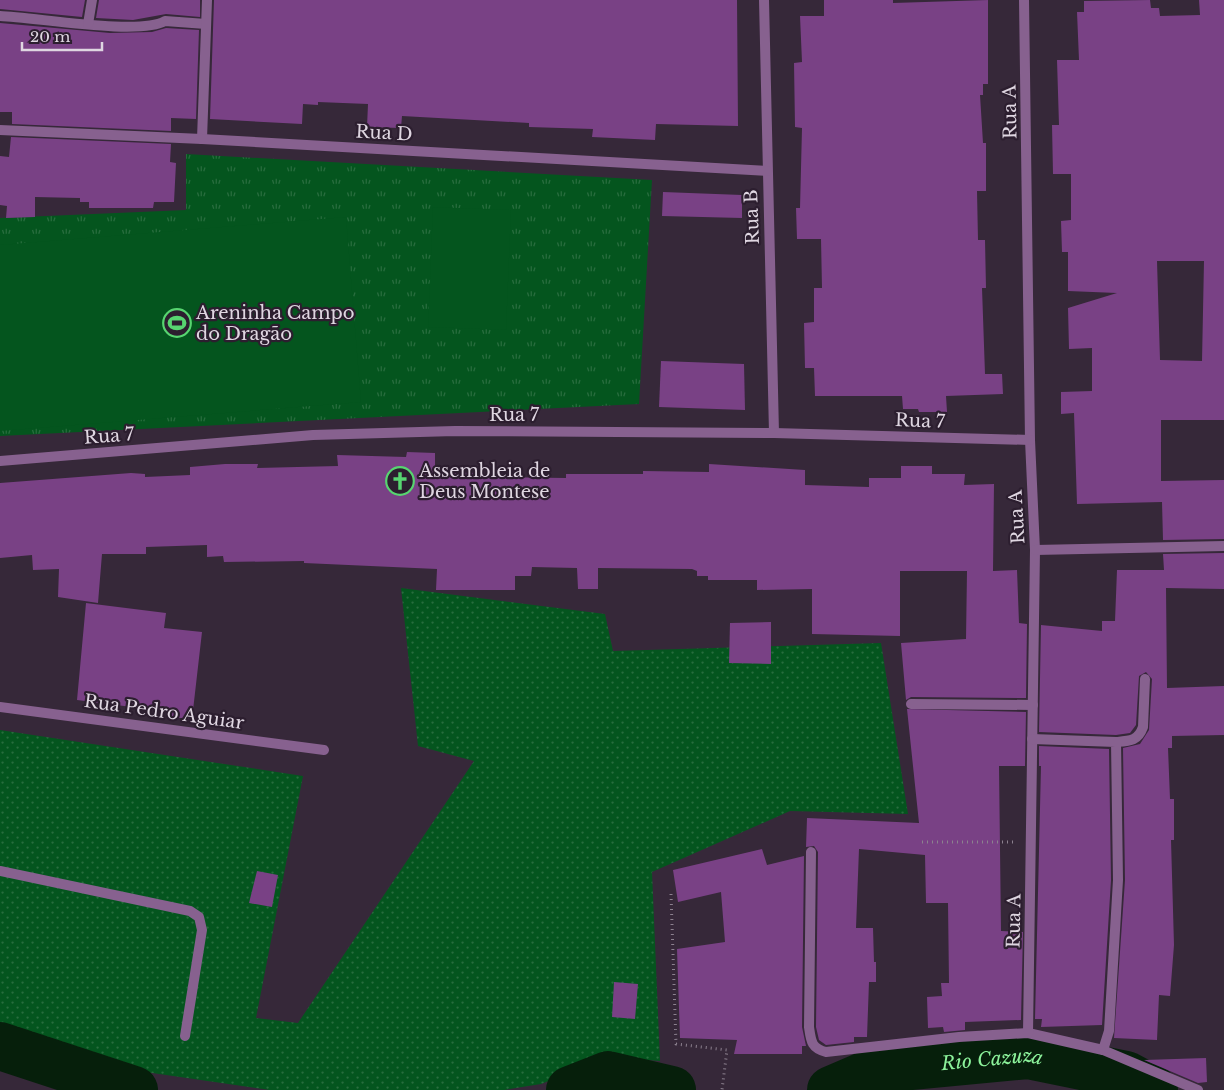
<svg xmlns="http://www.w3.org/2000/svg" width="1224" height="1090" viewBox="0 0 1224 1090" font-family="'Libre Baskerville',serif">
<style>
.grass{fill:url(#grass-dots)}
.park{fill:url(#park-tufts)}
.pitch{fill:#04551e}
.lines{fill:none;stroke-linecap:round;stroke-linejoin:round}
.river{stroke:#061f0b;stroke-width:48}
.building{fill:#794185;fill-rule:evenodd}
.path{stroke:#8c818f;stroke-width:3;stroke-dasharray:1 4;stroke-linecap:butt}
.lane{stroke:#87618f;stroke-width:10}
.street{stroke:#87618f;stroke-width:10}
.labels{text-anchor:middle;stroke-width:4.5;stroke-linejoin:round;paint-order:stroke}
.street-label{font-size:18px;fill:#dfd6e1;stroke:#2c1e2f}
.poi-label{font-size:18px;fill:#dfd6e1;stroke:#2c1e2f;text-anchor:start}
.water-label{font-size:19px;font-style:italic;fill:#8cf29b;stroke:#2c1e2f}
</style>
<defs>
<pattern id="grass-dots" width="8" height="8" patternUnits="userSpaceOnUse" patternTransform="scale(1.25)"><rect width="8" height="8" fill="#04551e"/><path d="M2 2h.1M6 6h.1" fill="none" stroke="#286d3e" stroke-width="1.8" stroke-linecap="round"/></pattern>
<pattern id="park-tufts" width="24" height="20" patternUnits="userSpaceOnUse" patternTransform="scale(1.25)"><rect width="24" height="20" fill="#04551e"/><path d="M3 7l-1-3M5 7V3M7 7l1-3M15 17l-1-3M17 17v-4M19 17l1-3" fill="none" stroke="#286d3e"/></pattern>
</defs>
<rect width="100%" height="100%" fill="#362839"/>
<polygon class="grass" points="401,588 605,614 613,651 881,643 908,814 790,811 652,872 660,1061 610,1057 541,1084 504,1090 270,1090 104,1066 0,1036 0,730 303,776 256,1018 298,1023 474,761 418,746"/>
<polygon class="park" points="186,154 652,180 639,404 0,436 0,218 186,210"/>
<g class="pitch">
<polygon points="433,207 511,210 506,330 428,327"/>
<polygon points="346,217 361,402 0,431 0,245"/>
</g>
<g class="lines">
<g class="river">
<polyline points="0,1046 134,1090"/>
<polyline points="570,1090 608,1075 672,1090"/>
<path id="s1" d="M831 1090 880 1069 1028 1055 1126 1075 1154 1090"/>
</g>
</g>
<g class="building">
<polygon points="0,0 85,0 82,17 0,9"/>
<polygon points="99,0 200,0 200,17 166,14 133,20 96,18"/>
<polygon points="214,0 737,0 738,126 656,124 655,140 592,137 593,129 529,127 529,123 402,116 401,128 367,127 368,104 318,102 318,105 303,104 302,124 210,119"/>
<polygon points="824,0 893,0 893,3 988,0 988,84 983,84 983,95 980,95 983,143 986,143 986,191 977,191 978,240 985,240 986,288 982,288 985,374 1002,374 1003,394 946,396 947,412 919,412 918,409 903,409 902,396 815,396 814,368 805,368 804,323 814,322 814,288 822,288 821,239 797,239 796,208 800,208 802,128 795,127 794,63 802,62 800,16 824,16"/>
<path d="M1150 0 1151 8H1159L1160 16 1200 15 1199 0H1224V420H1161V481L1224 480V539L1163 540 1162 502 1077 504 1074 413 1061 414V392L1092 391V348L1069 349 1068 308 1117 293 1068 291V252H1062L1061 221 1071 220V174H1053L1052 125H1059L1057 60H1079L1077 12H1084V1ZM1157 261H1204L1202 361 1160 360Z"/>
<polygon points="0,23 110,33 152,32 166,28 199,30 196,119 171,118 171,131 12,124 12,112 0,112"/>
<polygon points="11,137 171,144 170,162 176,163 174,202 154,202 153,208 89,208 89,202 80,202 80,198 35,197 35,217 6,218 7,206 0,205 0,156 9,157"/>
<polygon points="663,192 742,195 742,218 662,216"/>
<polygon points="661,361 744,364 745,410 659,407"/>
<polygon points="407,452 435,453 435,472 484,473 484,477 566,478 566,474 643,474 643,471 709,472 709,464 805,470 805,485 869,487 869,478 901,478 901,466 932,466 932,474 965,474 964,485 994,484 993,571 1017,570 1019,623 1027,624 1026,698 911,697 906,700 901,643 966,639 967,571 900,571 900,636 812,634 812,589 757,590 757,580 708,580 708,576 697,576 697,571 692,569 598,568 598,589 578,589 577,568 532,567 531,576 515,576 515,590 436,590 437,569 304,563 304,561 224,562 223,556 207,557 207,545 146,547 146,554 102,554 98,603 58,597 59,569 33,570 32,555 0,558 0,483 131,473 145,474 145,477 190,475 190,467 225,464 258,464 257,468 338,466 337,455 406,457"/>
<polygon points="1224,553 1224,589 1166,588 1167,688 1224,686 1224,735 1172,736 1172,748 1168,748 1170,799 1174,799 1174,840 1171,840 1174,945 1170,996 1159,995 1157,1040 1114,1038 1125,880 1123,748 1140,744 1149,730 1152,679 1146,672 1139,676 1136,725 1130,733 1116,735 1039,732 1041,625 1102,631 1102,621 1115,621 1117,570 1164,570 1163,554"/>
<polygon points="86,603 166,613 164,628 202,632 192,719 170,717 171,712 77,700"/>
<polygon points="771,622 771,664 729,663 730,623"/>
<polygon points="907,709 1026,712 1025,766 999,766 1001,931 1023,932 1021,1020 965,1022 965,1030 944,1032 943,1027 928,1028 927,997 942,996 941,983 949,983 948,903 926,903 925,855 859,849 856,928 873,928 874,962 876,962 876,982 869,982 867,1037 854,1037 854,1042 826,1045 819,1040 816,1027 818,852 814,846 806,847 807,818 919,823"/>
<polygon points="1039,746 1109,749 1111,880 1102,1025 1041,1027 1042,1019 1035,1019 1041,766 1039,766"/>
<polygon points="762,849 767,865 804,856 802,1027 806,1046 802,1046 802,1054 734,1054 737,1040 680,1038 677,949 725,942 721,892 678,902 673,870"/>
<polygon points="257,871 278,875 272,907 249,903"/>
<polygon points="614,982 638,984 635,1019 612,1017"/>
<polygon points="1206,1058 1207,1082 1198,1083 1144,1060"/>
</g>
<g class="lines">
<g class="path">
<polyline points="922,842 1013,842"/>
<polyline points="671,894 676,1044 727,1050 722,1090"/>
</g>
<g class="lane">
<path d="M0 16C35 17 139 36 165 21L206 24"/>
<polyline points="88,24 92,0"/>
<polyline points="202,139 207,0"/>
<polyline points="911,704 1033,705"/>
<path d="M1116 742C1130 741 1138 741 1143 727L1145 679"/>
<path d="M811 852 809 1027C811 1041 811 1048 826 1052L959 1037 1028 1033 1103 1050 1198 1090"/>
</g>
<g class="street">
<polyline points="764,0 774,433"/>
<polyline points="1024,0 1030,440 1035,550 1028,1033"/>
<polyline points="0,130 202,139 767,171"/>
<polyline points="0,461 313,435 455,431 774,433 1030,440"/>
<polyline points="1035,550 1224,546"/>
<polyline points="0,707 324,750"/>
<polyline points="1032,739 1116,742 1118,880 1109,1031 1103,1050"/>
<polyline points="0,871 190,911 199,917 202,930 185,1036"/>
</g>
</g>
<defs>
<symbol id="stadium-ring" viewBox="-11 -11 22 22"><circle r="9.5" fill="#2c1e2f" stroke="#57d570" stroke-width="1.5"/><path d="M0-5a6.5 5 0 1 0 0 10a6.5 5 0 1 0 0-10ZM-3.5-1.8h7v3.6h-7Z" fill="#57d570"/></symbol>
<symbol id="church-ring" viewBox="-11 -11 22 22"><circle r="9.5" fill="#2c1e2f" stroke="#57d570" stroke-width="1.5"/><path d="M-1.2-6h2.4v3.5h3.3v2.4h-3.3V6h-2.4V-.1h-3.3v-2.4h3.3Z" fill="#57d570"/></symbol>
</defs>
<g fill-rule="evenodd">
<use href="#stadium-ring" x="161" y="307" width="32" height="32"/>
<use href="#church-ring" x="384" y="465" width="32" height="32"/>
</g>
<g class="labels">
<g class="street-label">
<text transform="translate(1010 112) rotate(-91)" y="6">Rua A</text>
<text transform="translate(384 133) rotate(3)" y="6">Rua D</text>
<text transform="translate(752 217) rotate(-92)" y="6">Rua B</text>
<text x="514" y="421">Rua 7</text>
<text transform="translate(920 421) rotate(2)" y="6">Rua 7</text>
<text transform="translate(109 436) rotate(-4)" y="6">Rua 7</text>
<text transform="translate(1017 517) rotate(-93)" y="6">Rua A</text>
<text transform="translate(164 712) rotate(8)" y="6">Rua Pedro Aguiar</text>
<text transform="translate(1014 921) rotate(-89)" y="6">Rua A</text>
</g>
<g class="poi-label">
<text x="196" y="319">Areninha Campo<tspan x="196" dy="21">do Dragão</tspan></text>
<text x="419" y="477">Assembleia de<tspan x="419" dy="21">Deus Montese</tspan></text>
</g>
<g class="water-label">
<text dy="7" stroke="none"><textPath href="#s1" startOffset="166">Rio Cazuza</textPath></text>
</g>
</g>
<path d="M22 42v8h80v-8" fill="none" stroke="#dfd6e1" stroke-width="2.5"/>
<text x="30" y="42" font-size="15" fill="#dfd6e1" stroke="#2c1e2f" stroke-width="4" paint-order="stroke">20 m</text>
</svg>
